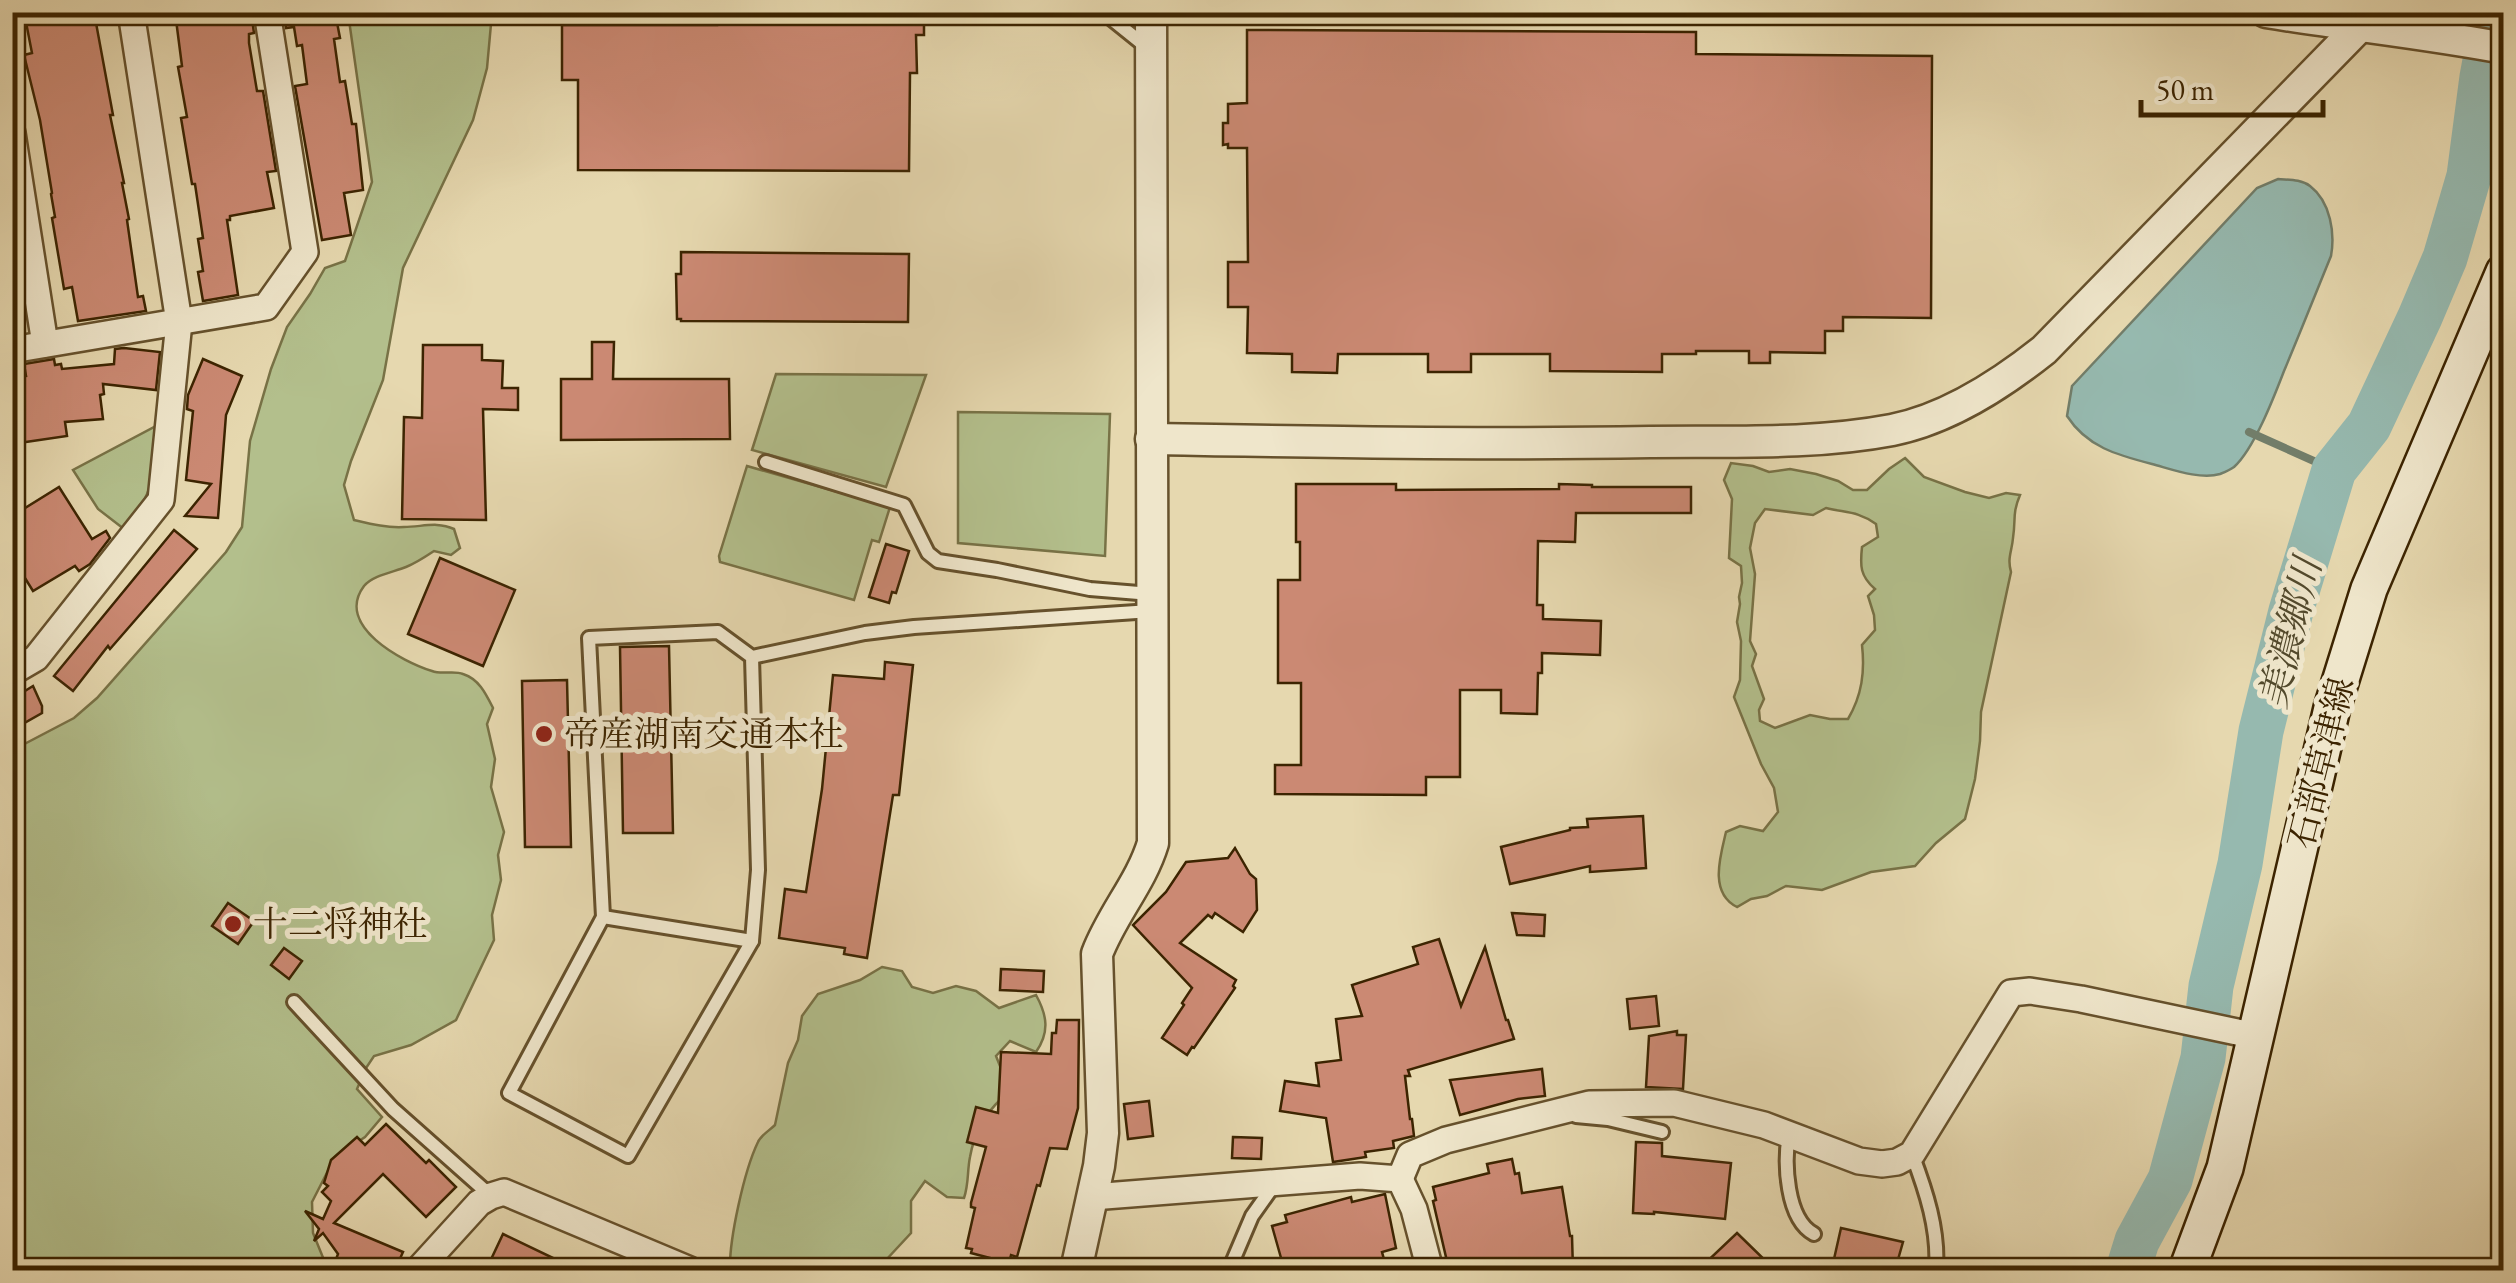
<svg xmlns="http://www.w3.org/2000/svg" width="2516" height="1283" viewBox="0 0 2516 1283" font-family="'EB Garamond','Noto Serif JP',serif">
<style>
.green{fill:#b3bf8c;stroke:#787246;stroke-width:2.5;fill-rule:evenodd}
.water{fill:#96b9af;stroke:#727d69;stroke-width:2.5}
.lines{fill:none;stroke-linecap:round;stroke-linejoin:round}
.stream{stroke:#727d69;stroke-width:8}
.river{stroke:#96b9af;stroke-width:45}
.building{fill:#cb8973;stroke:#3c2401;stroke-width:2.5}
.service-casing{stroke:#66512c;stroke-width:18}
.minor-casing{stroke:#66512c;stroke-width:30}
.tertiary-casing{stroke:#66512c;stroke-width:35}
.secondary-casing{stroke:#3c2401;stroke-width:40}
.service{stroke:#efe6cb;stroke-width:12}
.minor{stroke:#efe6cb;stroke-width:25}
.tertiary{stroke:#efe6cb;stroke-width:30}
.secondary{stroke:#efe6cb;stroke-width:35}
.poi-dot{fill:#8f2418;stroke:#efe6cb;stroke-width:4}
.labels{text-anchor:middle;stroke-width:10;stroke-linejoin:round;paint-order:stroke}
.poi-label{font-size:35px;fill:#3c2401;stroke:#efe6cb;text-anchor:start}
.street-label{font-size:35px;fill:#3c2401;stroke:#efe6cb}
.water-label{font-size:38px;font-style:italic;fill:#52492c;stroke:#efe6cb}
</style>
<rect width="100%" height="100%" fill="#e6d8af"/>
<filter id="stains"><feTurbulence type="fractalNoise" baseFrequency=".002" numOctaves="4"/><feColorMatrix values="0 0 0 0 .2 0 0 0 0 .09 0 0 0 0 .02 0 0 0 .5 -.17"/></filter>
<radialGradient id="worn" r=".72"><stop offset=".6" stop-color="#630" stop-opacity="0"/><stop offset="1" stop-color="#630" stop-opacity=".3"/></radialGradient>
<g class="green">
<path d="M348 13H492L487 68 473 120 403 268 383 380 351 461 344 485 354 520C371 524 387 528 404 527 422 527 437 521 454 529L460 548 451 555 434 551C425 557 416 563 406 567 394 572 373 575 364 586 334 626 403 662 432 671 442 675 454 670 463 674 479 679 486 694 493 708L487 724 495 759 491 787 504 832 498 855 501 880 492 915 494 940 456 1020 411 1045 374 1056 366 1068 357 1089 382 1117 365 1137 335 1157 312 1202 313 1233 324 1260 317 1270H13V750L74 718 97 698 226 552 242 527 250 441 271 369 287 327 310 294 325 268 345 261 372 182Z"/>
<polygon points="776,374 926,375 886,487 752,450"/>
<polygon points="958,412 1110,414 1105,556 958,543"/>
<path d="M158 425C153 472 157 491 124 529L98 509 73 470Z"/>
<path d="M1905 458 1924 477 1965 492 1989 498 2006 493 2020 495C2012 514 2016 519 2013 538 2012 551 2007 558 2011 572L1981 712 1980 741 1975 779 1965 819 1936 843 1915 866 1871 872 1822 890 1786 886 1767 896 1751 899 1737 907C1709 893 1720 857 1726 832L1740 826 1763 831 1778 812 1774 788 1761 764 1734 697 1740 680 1741 641 1737 622 1740 604 1739 597 1742 583 1741 566 1729 558 1732 499 1724 480 1731 463 1753 466 1769 472 1790 469 1816 474 1838 481 1853 490H1867L1889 469ZM1826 508C1846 513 1858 511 1876 524L1878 537 1862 547C1860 566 1860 576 1875 589L1868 596 1874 615 1875 630 1862 645C1865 672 1862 695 1848 719H1830L1810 715 1775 728 1760 721 1759 710 1764 699 1752 666 1756 654 1750 641 1755 574 1750 548 1755 523 1765 509 1813 515Z"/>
<polygon points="747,466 890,507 879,542 872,540 854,600 720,562 719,556"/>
<path d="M882 967 902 971 912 987 933 993 956 986 976 991 999 1008 1036 995C1047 1015 1050 1032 1036 1052L1010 1041 996 1056 1002 1071 1001 1099C984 1115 974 1134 970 1157 967 1172 969 1183 964 1198L947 1197 925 1181 911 1201V1233L886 1260 885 1270H730C729 1240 744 1171 758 1142 761 1135 769 1131 775 1125L788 1063 798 1040 802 1016 818 994 860 980Z"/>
</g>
<path class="water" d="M2278 179C2288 180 2301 179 2310 186 2331 202 2335 234 2331 256 2315 295 2300 333 2284 371 2274 397 2254 449 2234 467 2230 470 2225 472 2220 474 2200 480 2171 469 2152 464 2117 455 2087 447 2067 416L2072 386 2257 188Z"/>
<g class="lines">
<polyline class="stream" points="2249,432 2334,470"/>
<polyline class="river" points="2128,1270 2137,1241 2170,1180 2203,1058 2211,986 2240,864 2261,731 2291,611 2334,470 2369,426 2420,317 2445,258 2469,176 2482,77 2494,12"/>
</g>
<g class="building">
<polygon points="24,12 94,12 113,115 110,115 124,183 122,183 129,219 127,220 138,297 143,296 146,311 78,321 72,287 64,289 52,218 55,217 51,194 52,193 40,120 24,55 32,53"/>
<polygon points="175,12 251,12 254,33 249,34 249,43 257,91 263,91 276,171 267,172 274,208 230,216 230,220 227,220 238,295 203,301 198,272 203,271 198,239 203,238 195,184 192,184 181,118 187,117 178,67 182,66"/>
<polygon points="284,12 335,12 340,38 334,39 340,82 345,81 352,124 356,124 363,190 344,193 351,235 322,240 295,86 307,84 302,45 297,46 294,27 286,28"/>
<polygon points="717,12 924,12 924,35 916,35 917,73 910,73 909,171 578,170 578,80 562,80 562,25 717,25"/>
<polygon points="1247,30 1696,32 1696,54 1932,56 1931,318 1843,317 1843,331 1825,331 1825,353 1770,352 1770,363 1749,363 1749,351 1696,351 1696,354 1662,354 1662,372 1550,371 1550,354 1471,354 1471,372 1428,372 1428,354 1338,354 1337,373 1292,372 1292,354 1247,353 1248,307 1228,307 1228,262 1248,262 1247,148 1228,148 1228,144 1223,145 1223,123 1228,123 1228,104 1247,103"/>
<polygon points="681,252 909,254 908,322 681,321 681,319 677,319 676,274 681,274"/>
<polygon points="592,342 614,342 613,379 729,379 730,439 561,440 561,379 592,379"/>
<polygon points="423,345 482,345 482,360 503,361 502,388 518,388 518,410 483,409 486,520 402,519 404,417 422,418"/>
<polygon points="124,348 160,352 156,390 103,384 104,394 100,395 103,419 65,422 67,436 12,444 12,378 26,376 24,364 54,359 55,365 61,364 62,369 114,364 115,349"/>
<polygon points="203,359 242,376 226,415 218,518 185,516 211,484 186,480 193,411 187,409 188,395"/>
<polygon points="1296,484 1396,484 1396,490 1559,489 1559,484 1592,485 1592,487 1691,487 1691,513 1576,513 1575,542 1538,541 1537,605 1543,605 1543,619 1601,621 1600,655 1542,653 1542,673 1538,673 1537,714 1501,713 1501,690 1460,690 1460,777 1426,777 1426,795 1275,794 1275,765 1301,765 1301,683 1278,683 1278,580 1300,580 1300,542 1296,542"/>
<polygon points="59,487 92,539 106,531 110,538 90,564 79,571 75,566 33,591 15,562 18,558 12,549 12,488 25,508"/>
<polygon points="174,530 197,549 110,649 108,646 73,691 54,676"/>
<polygon points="886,544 909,551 896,593 892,592 889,603 869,597"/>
<polygon points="440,558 515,590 483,666 408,634"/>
<polygon points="669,646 673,833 623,833 620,647"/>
<polygon points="885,662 913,665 899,795 893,795 867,958 844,954 845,948 779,938 785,889 806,892 822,789 833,675 884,679"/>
<polygon points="567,680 571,847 525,847 522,681"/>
<polygon points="33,686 42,706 42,713 19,726 12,715 12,699"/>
<polygon points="1643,816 1646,868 1590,872 1590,866 1510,884 1501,847 1570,830 1570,828 1588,827 1587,819"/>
<polygon points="1235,848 1250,874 1256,879 1257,910 1243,932 1215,913 1212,918 1208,915 1180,943 1236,980 1233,986 1235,988 1194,1048 1192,1047 1187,1055 1162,1038 1184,1005 1182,1003 1192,988 1133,925 1166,892 1186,862 1228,858"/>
<polygon points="228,903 254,921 238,944 212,926"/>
<polygon points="1512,913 1545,915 1544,936 1517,935"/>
<polygon points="1439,939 1461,1006 1485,947 1506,1020 1508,1020 1514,1039 1408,1070 1410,1076 1405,1076 1410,1119 1412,1119 1414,1136 1393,1141 1394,1148 1365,1152 1366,1157 1333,1162 1326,1118 1280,1111 1285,1081 1319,1086 1316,1063 1341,1060 1336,1019 1362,1016 1352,985 1418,964 1413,947"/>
<polygon points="284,948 302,961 289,979 271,965"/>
<polygon points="1001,969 1044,971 1043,992 1000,990"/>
<polygon points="1656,996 1659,1026 1630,1029 1627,999"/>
<polygon points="1057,1020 1079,1020 1078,1108 1067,1149 1050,1148 1040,1186 1037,1185 1017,1257 1011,1255 1009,1263 971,1253 972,1249 966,1248 975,1208 971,1207 971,1203 986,1147 967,1142 976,1107 998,1113 1001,1052 1051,1054 1052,1033 1056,1033"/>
<polygon points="1677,1031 1677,1035 1686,1035 1683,1089 1646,1087 1649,1036"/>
<polygon points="1542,1069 1545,1096 1518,1099 1460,1115 1450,1080"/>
<polygon points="1149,1101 1153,1136 1128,1139 1124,1104"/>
<polygon points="386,1124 426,1163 429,1160 456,1187 426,1217 383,1174 334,1223 403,1252 395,1270 332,1270 338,1254 323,1233 314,1241 319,1229 305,1211 323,1219 331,1201 322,1192 328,1186 324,1183 331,1160 357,1137 365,1145"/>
<polygon points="1233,1137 1262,1138 1261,1159 1232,1158"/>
<polygon points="1636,1142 1662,1143 1662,1156 1731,1163 1725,1219 1654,1212 1654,1214 1633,1213"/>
<polygon points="1512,1159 1515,1174 1519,1173 1522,1193 1562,1187 1570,1236 1572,1236 1573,1270 1449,1270 1433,1201 1436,1200 1433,1187 1489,1173 1487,1164"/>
<polygon points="1385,1194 1396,1248 1382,1252 1385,1263 1369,1266 1371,1270 1287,1270 1286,1264 1283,1265 1272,1226 1287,1222 1285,1215 1351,1197 1352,1202"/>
<polygon points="1841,1228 1903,1242 1895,1270 1846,1270 1834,1259"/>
<polygon points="1737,1233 1775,1270 1698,1270"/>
<polygon points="503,1234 578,1270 486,1270"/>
</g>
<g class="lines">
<defs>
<g id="service">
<polyline points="1103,12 1149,49"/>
<polyline points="766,462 904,505 928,553 938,561 997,570 1090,589 1151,594"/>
<polyline points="752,657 718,632 589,638 603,917 509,1093 628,1156 752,941 758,870 752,657 865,633 914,627 1151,611"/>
<polyline points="603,917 752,941"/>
<polyline points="294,1002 393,1109 491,1196"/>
<polyline points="1576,1116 1608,1119 1662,1132"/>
<path d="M1789 1135C1784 1162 1786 1219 1814 1234"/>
<path d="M1912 1154C1926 1191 1939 1230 1936 1270"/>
<polyline points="1229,1270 1252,1216 1274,1185"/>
</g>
<g id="minor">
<polyline points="12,133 45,344"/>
<polyline points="12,350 266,307 305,252 267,12"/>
<polyline points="12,672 36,658 161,500 179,322 131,12"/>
<polyline points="1400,1179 1410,1155 1446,1140 1589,1104 1674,1103 1764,1125 1859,1161 1882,1164 1897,1162 1912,1154 2011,993 2030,991 2081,999 2256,1036"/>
<polyline points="1092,1197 1360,1176 1400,1179 1414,1209 1430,1270"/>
<polyline points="418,1270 479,1203 491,1196 504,1192 690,1270"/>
</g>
<g id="tertiary">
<path d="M2266 12C2345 25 2425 33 2504 48"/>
<path d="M1151 439C1317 442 1483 445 1650 442 1730 441 1813 445 1892 430 1948 419 2000 385 2044 350L2359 27"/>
<path d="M1076 1270 1099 1166 1103 1133 1097 954C1112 914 1141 883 1153 843L1151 12"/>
</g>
<polyline id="secondary" points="2187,1270 2225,1168 2332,708 2369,589 2504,272"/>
</defs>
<use href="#service" class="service-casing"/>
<use href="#minor" class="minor-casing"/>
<use href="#tertiary" class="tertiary-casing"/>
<use href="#secondary" class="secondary-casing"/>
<use href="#service" class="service"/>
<use href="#minor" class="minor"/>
<use href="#tertiary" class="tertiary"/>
<use href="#secondary" class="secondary"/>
</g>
<g class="poi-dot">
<circle cx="544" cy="734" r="10"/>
<circle cx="233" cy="924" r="10"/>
</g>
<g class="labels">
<g class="poi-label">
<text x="564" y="746">帝産湖南交通本社</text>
<text x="253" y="936">十二将神社</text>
</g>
<g class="street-label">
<text transform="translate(2321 763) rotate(-76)" y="12">石部草津線</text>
</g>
<g class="water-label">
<text transform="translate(2290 633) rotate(-76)" y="13">美濃郷川</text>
</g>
</g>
<rect width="2516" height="1283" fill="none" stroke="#e6d8af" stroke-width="50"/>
<rect x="15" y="15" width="2486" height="1253" fill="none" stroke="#3c2401" stroke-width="5"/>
<rect x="25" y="25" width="2466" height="1233" fill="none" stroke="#3c2401" stroke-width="2.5"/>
<path d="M2141 100v15h182v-15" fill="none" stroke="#3c2401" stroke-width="5"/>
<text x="2156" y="100" font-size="30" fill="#3c2401" stroke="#efe6cb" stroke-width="8" paint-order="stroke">50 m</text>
<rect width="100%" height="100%" filter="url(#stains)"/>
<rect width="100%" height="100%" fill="url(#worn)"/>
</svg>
